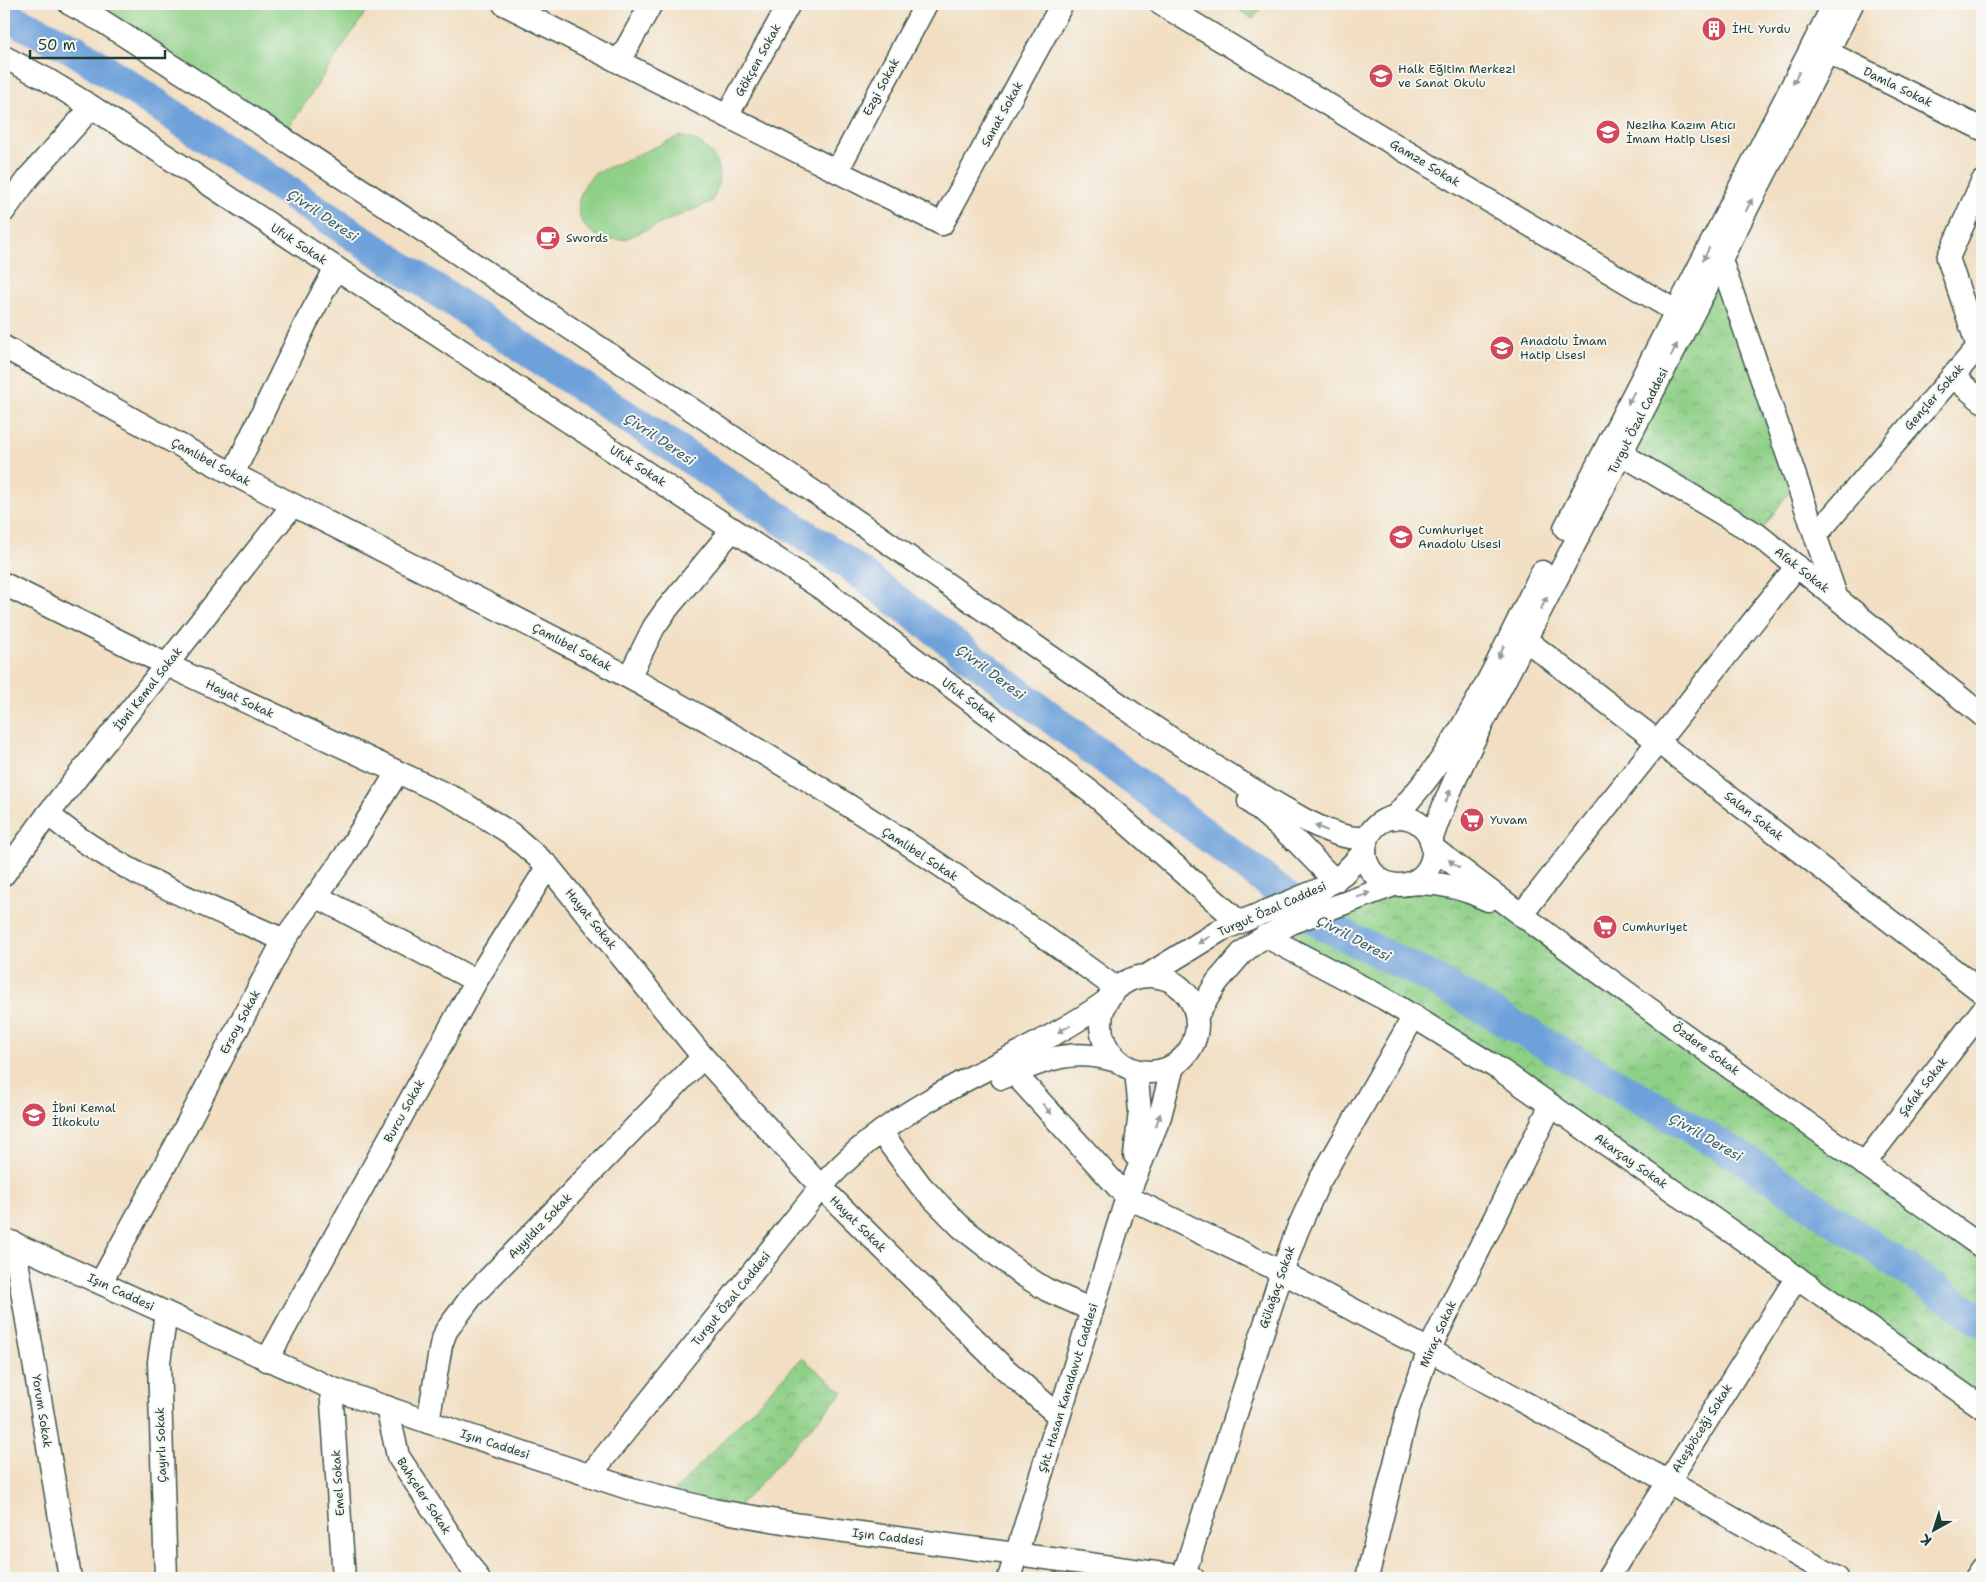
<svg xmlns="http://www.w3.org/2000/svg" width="1986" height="1582" viewBox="0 0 1986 1582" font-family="'Shantell Sans',sans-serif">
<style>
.grass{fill:#8fd087;stroke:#57865e}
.park{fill:url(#park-crowns);stroke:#57865e}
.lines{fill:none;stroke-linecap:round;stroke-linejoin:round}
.river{stroke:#6ea1da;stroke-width:32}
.minor-casing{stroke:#3f5549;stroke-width:25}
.minor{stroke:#fff;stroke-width:22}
.oneway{fill:#8f9e9a}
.labels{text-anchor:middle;stroke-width:4;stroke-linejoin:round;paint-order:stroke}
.poi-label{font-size:12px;fill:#1f3d34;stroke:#f6f6f2;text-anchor:start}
.street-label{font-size:12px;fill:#1f3d34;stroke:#f6f6f2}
.water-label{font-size:14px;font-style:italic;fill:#375b66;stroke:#f6f6f2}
</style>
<defs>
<pattern id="park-crowns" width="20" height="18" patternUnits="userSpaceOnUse" patternTransform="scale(1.25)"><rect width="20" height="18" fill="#8fd087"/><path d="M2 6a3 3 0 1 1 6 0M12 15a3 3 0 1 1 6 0" fill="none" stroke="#74aa6f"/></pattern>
</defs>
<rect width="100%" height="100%" fill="#f6f6f2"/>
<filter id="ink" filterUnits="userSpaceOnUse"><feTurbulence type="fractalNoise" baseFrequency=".02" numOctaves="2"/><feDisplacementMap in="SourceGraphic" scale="10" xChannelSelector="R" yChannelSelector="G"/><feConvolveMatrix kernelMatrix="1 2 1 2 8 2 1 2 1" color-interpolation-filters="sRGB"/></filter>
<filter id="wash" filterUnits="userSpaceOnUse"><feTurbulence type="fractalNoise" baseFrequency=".0096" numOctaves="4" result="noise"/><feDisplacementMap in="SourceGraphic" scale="20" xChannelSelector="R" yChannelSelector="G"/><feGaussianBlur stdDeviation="1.12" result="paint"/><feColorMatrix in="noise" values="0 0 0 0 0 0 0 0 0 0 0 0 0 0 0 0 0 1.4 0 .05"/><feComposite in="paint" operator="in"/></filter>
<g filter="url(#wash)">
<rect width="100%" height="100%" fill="#f2dfc3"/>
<g class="grass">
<polygon points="70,4 371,4 282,138"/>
<polygon points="1230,4 1264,4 1253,19"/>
<path d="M680 136C714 143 729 170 711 202L625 239C581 245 563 204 594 174Z"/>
</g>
<g class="park">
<polygon points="1721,260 1797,481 1758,535 1621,454"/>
<polygon points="1394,885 1476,894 1982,1247 1982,1407 1502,1071 1270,933"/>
<polygon points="802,1358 843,1392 733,1513 667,1499"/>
</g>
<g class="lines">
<polyline class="river" points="4,15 75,50 843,560 1326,926 1435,980 1743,1158 1982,1321"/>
</g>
</g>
<g filter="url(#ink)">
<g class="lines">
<defs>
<g id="minor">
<path d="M70 4 102 21C354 183 603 349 851 517 1000 619 1145 730 1303 819 1323 829 1344 840 1368 838"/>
<polyline points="504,4 942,224 1062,4"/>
<polyline points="1161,4 1430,166 1689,319"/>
<polyline points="1815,46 1982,129"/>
<polyline points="4,57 46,79 92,107 821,588 1096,796 1239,922"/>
<polyline points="619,62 651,4"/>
<polyline points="727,116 789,4"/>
<polyline points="837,171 926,4"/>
<polyline points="4,211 28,178 92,107"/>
<polyline points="1721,260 1836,596"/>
<path d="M4 347C81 390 157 434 235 475 398 560 563 638 722 729 858 807 989 896 1116 988"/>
<polyline points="1952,376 1982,401"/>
<polyline points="1608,446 1758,535 1982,715"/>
<polyline points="233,474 306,323 336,268"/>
<polyline points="1565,528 1834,4"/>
<polyline points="1816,535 1978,347 1948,258 1982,182"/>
<polyline points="4,584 167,665 458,800 510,833 548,866 703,1057 821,1187 1004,1368 1059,1416"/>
<polyline points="1526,640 1982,992"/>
<polyline points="629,677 654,627 666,610 733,529"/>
<polyline points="1249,801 1298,843 1335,881"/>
<path d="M48 814C116 872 203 904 284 940"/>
<circle cx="1399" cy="851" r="34"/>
<path d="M1394 818C1414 795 1434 772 1450 746 1486 691 1513 630 1542 572"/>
<path d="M1431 841C1444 800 1463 761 1483 722L1852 4"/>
<path d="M1433 848C1613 985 1797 1117 1982 1247"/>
<polyline points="4,874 48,814 293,505"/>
<path d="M1407 884C1437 881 1462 887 1488 900"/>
<polyline points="316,896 476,981"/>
<polyline points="1521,915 1797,566"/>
<polyline points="1265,936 1385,999 1502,1071 1982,1407"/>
<polyline points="1148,975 1221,930 1323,888 1344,873 1365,851"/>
<circle cx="1149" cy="1024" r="48"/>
<polyline points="1197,1015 1217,982 1242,953 1256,942 1293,922 1394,885"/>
<polyline points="1014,1073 1127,1197 1282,1272 1429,1350 1669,1482 1837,1578"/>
<path d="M1002 1078C1045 1060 1071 1047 1117 1061"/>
<polyline points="881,1132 921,1186 961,1227 1023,1275 1047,1290 1092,1310"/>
<polyline points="1135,1155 1140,1111 1136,1071"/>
<polyline points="1864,1164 1982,1011"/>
<polyline points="4,1239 331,1388 428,1422 628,1488 713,1510 801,1525 1193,1578"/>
<polyline points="14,1243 70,1578"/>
<polyline points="101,1282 175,1147 284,940 345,856 397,773"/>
<polyline points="267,1360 476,981 548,866"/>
<polyline points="331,1388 344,1578"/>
<polyline points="387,1407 398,1456 478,1578"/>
<polyline points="428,1422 441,1345 446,1331 472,1296 703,1057"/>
<path d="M590 1475 821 1187C851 1152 888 1124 928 1101 986 1066 1050 1042 1105 1002"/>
<polyline points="1183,1577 1282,1272 1297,1231 1319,1182 1414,1016"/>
<polyline points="166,1578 159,1362 166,1313"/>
<polyline points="1009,1578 1127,1197 1160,1116 1173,1066"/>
<polyline points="1367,1578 1408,1410 1429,1350 1551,1105"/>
<polyline points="1608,1578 1797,1277"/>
<polyline points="1976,1578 1982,1569"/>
</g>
</defs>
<use href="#minor" class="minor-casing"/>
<use href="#minor" class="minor"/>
</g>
<defs><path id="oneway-solid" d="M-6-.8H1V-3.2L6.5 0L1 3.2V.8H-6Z" transform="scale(1.25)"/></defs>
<g class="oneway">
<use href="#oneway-solid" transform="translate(1796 78) rotate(117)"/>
<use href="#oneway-solid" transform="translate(1749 205) rotate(-63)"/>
<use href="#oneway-solid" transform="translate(1706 254) rotate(117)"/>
<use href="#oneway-solid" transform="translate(1674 350) rotate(-63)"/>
<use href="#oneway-solid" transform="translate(1631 398) rotate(117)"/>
<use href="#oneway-solid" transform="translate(1544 603) rotate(-64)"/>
<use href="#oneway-solid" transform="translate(1501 652) rotate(117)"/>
<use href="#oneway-solid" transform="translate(1448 796) rotate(-67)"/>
<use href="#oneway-solid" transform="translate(1321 828) rotate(-155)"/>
<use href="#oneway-solid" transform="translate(1454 864) rotate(-143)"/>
<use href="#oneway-solid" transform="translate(1364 895) rotate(-19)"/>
<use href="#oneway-solid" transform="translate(1204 940) rotate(149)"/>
<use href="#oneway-solid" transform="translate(1064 1029) rotate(151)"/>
<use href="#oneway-solid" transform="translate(1047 1109) rotate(48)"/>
<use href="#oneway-solid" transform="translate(1158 1120) rotate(-70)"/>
</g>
</g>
<defs>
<symbol id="building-disc" viewBox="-11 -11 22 22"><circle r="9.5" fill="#d1495b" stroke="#f6f6f2"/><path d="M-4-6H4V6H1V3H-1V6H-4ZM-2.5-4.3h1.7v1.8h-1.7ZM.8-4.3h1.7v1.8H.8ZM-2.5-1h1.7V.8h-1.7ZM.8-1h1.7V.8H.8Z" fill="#fff"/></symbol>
<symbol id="school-disc" viewBox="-11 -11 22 22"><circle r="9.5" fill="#d1495b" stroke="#f6f6f2"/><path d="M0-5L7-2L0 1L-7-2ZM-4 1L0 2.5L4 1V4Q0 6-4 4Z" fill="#fff"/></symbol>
<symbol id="cafe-disc" viewBox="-11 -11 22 22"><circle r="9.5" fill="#d1495b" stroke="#f6f6f2"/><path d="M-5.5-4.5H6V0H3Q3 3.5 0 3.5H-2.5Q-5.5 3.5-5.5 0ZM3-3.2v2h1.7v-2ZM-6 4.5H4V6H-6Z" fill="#fff"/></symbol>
<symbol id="supermarket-disc" viewBox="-11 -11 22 22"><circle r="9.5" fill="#d1495b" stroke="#f6f6f2"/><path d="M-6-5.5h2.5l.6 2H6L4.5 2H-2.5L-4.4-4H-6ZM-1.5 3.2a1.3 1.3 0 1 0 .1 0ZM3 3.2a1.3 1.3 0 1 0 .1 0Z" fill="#fff"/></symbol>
</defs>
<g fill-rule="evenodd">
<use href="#building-disc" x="1700" y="15" width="28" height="28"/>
<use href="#school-disc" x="1367" y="62" width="28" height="28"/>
<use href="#school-disc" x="1594" y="118" width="28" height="28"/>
<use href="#cafe-disc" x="534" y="224" width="28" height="28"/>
<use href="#school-disc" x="1488" y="334" width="28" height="28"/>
<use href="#school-disc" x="1387" y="523" width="28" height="28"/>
<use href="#supermarket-disc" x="1458" y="806" width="28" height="28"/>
<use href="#supermarket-disc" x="1591" y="913" width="28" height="28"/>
<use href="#school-disc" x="20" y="1101" width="28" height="28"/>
</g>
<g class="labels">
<g class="poi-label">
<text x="1732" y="33">İHL Yurdu</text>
<text x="1398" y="73">Halk Eğitim Merkezi<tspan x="1398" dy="14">ve Sanat Okulu</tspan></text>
<text x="1626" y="129">Neziha Kazım Atıcı<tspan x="1626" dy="14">İmam Hatip Lisesi</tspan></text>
<text x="566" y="242">Swords</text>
<text x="1520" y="345">Anadolu İmam<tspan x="1520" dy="14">Hatip Lisesi</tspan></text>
<text x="1418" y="534">Cumhuriyet<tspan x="1418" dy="14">Anadolu Lisesi</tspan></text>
<text x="1490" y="824">Yuvam</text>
<text x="1622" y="931">Cumhuriyet</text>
<text x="52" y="1112">İbni Kemal<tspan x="52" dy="14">İlkokulu</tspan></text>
</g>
<g class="street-label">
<text transform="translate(758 60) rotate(-61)" y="4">Gökçen Sokak</text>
<text transform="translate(881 87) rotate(-62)" y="4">Ezgi Sokak</text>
<text transform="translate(1898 87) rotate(26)" y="4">Damla Sokak</text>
<text transform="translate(1002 114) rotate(-61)" y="4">Sanat Sokak</text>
<text transform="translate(1425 163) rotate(31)" y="4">Gamze Sokak</text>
<text transform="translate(299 244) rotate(33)" y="4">Ufuk Sokak</text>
<text transform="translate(1934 397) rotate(-49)" y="4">Gençler Sokak</text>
<text transform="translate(1638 421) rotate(-63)" y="4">Turgut Özal Caddesi</text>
<text transform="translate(211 462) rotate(28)" y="4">Çamlıbel Sokak</text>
<text transform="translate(638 466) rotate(33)" y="4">Ufuk Sokak</text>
<text transform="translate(1802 570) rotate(38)" y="4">Afak Sokak</text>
<text transform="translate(572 647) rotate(28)" y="4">Çamlıbel Sokak</text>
<text transform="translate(148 689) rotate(-52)" y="4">İbni Kemal Sokak</text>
<text transform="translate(240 699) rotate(25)" y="4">Hayat Sokak</text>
<text transform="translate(969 700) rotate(37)" y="4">Ufuk Sokak</text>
<text transform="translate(1754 816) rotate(38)" y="4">Salan Sokak</text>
<text transform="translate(920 854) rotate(33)" y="4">Çamlıbel Sokak</text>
<text transform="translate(1272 909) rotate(-24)" y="4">Turgut Özal Caddesi</text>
<text transform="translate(591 919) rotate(51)" y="4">Hayat Sokak</text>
<text transform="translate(240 1022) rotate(-62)" y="4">Ersoy Sokak</text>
<text transform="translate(1706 1049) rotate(36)" y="4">Özdere Sokak</text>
<text transform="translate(1923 1087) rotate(-52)" y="4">Şafak Sokak</text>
<text transform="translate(404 1111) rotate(-61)" y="4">Burcu Sokak</text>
<text transform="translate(1631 1161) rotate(35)" y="4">Akarçay Sokak</text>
<text transform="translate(858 1224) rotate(45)" y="4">Hayat Sokak</text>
<text transform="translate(540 1226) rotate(-46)" y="4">Ayyıldız Sokak</text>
<text transform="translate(1277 1287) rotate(-71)" y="4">Gülağaç Sokak</text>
<text transform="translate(121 1292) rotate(25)" y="4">Işın Caddesi</text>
<text transform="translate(731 1299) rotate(-51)" y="4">Turgut Özal Caddesi</text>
<text transform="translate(1438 1334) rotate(-66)" y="4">Miraç Sokak</text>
<text transform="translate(1068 1388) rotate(-73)" y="4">Şht. Hasan Karadavut Caddesi</text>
<text transform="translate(42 1411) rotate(81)" y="4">Yorum Sokak</text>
<text transform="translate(1702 1428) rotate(-58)" y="4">Ateşböceği Sokak</text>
<text transform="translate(495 1444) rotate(18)" y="4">Işın Caddesi</text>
<text transform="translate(161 1445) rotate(-92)" y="4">Çayırlı Sokak</text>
<text transform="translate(338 1483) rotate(-94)" y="4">Emel Sokak</text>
<text transform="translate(424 1496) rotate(57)" y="4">Bahçeler Sokak</text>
<text transform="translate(888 1537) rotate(7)" y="4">Işın Caddesi</text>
</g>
<g class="water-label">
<text transform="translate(323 215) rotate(34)" y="5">Çivril Deresi</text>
<text transform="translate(660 439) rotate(34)" y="5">Çivril Deresi</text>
<text transform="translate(991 672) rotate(37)" y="5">Çivril Deresi</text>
<text transform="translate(1354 938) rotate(28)" y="5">Çivril Deresi</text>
<text transform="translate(1706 1137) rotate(30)" y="5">Çivril Deresi</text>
</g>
</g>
<rect width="1986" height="1582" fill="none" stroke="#f6f6f2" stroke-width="20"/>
<g transform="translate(1934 1530) rotate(219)" stroke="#f6f6f2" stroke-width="4" paint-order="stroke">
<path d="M0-4L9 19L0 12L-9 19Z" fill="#1f3d34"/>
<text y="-8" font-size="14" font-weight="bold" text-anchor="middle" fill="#1f3d34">K</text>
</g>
<path d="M30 50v8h135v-8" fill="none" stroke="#1f3d34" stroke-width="2.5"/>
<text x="38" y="50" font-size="15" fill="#1f3d34" stroke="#f6f6f2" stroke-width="4" paint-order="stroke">50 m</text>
</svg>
